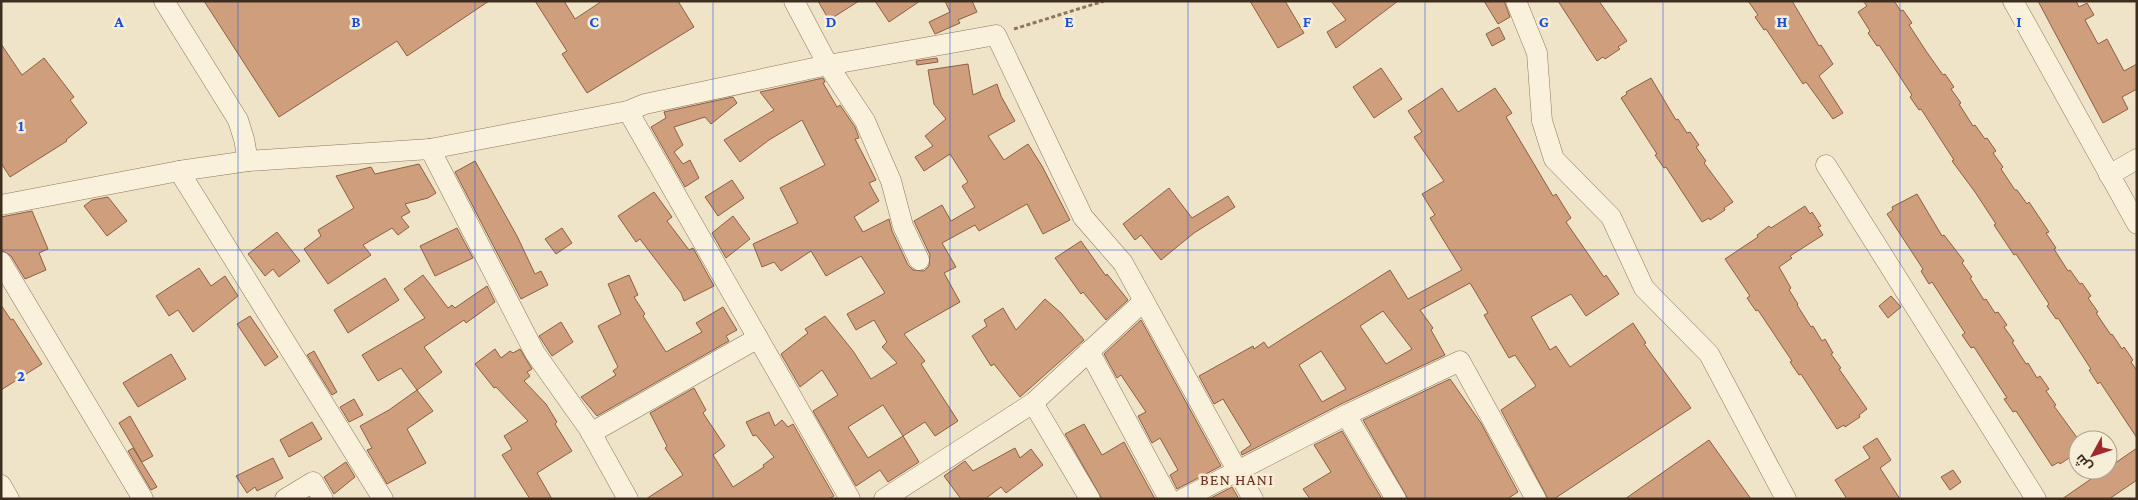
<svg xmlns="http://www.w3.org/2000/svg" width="2138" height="500" viewBox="0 0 2138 500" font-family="'Crimson Pro',Cairo,serif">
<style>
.building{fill:#cf9f7d;stroke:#8d5f41;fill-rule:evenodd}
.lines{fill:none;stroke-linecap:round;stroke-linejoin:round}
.street-casing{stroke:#8d765c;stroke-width:21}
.path{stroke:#8d765c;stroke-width:3;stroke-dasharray:4 2.5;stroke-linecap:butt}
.street{stroke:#faf1dc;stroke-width:20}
.grid{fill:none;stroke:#1d4ed8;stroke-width:1;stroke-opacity:0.55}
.labels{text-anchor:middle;stroke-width:5;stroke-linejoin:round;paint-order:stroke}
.quarter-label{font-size:16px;letter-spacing:1px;fill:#6b2e1e;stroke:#f7eed8}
.grid-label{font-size:16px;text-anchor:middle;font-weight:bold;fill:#1d4ed8;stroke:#f7eed8;stroke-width:5;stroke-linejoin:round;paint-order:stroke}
</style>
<rect width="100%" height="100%" fill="#f0e4c8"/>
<g class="building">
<polygon points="204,1 489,1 407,56 397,41 279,117"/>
<polygon points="535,1 564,1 575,19 602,1 678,1 694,27 587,93 562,54 567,51"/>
<polygon points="818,1 859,1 829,20"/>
<polygon points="875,1 920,1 889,22"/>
<polygon points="945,1 972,1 977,12 958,20 960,23 935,34 929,22 950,12"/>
<polygon points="1250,1 1285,1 1304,33 1278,48"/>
<polygon points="1331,1 1398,1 1336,48 1327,32 1346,20"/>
<polygon points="1484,1 1504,1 1510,17 1498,24"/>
<polygon points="1558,1 1599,1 1627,41 1618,47 1620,49 1605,59 1603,57 1597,61"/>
<polygon points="1748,1 1792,1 1819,46 1821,45 1833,64 1819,76 1843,113 1833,119 1806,82 1803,84 1766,29 1764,30 1755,17 1758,15"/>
<polygon points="1863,1 1894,1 1901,11 1903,10 1912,23 1909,25 1926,51 1943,75 1945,74 1954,87 1951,89 1961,103 1959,104 1973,126 1975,125 1985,139 1987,138 1996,151 1993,153 2003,167 2001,169 2015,190 2017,190 2027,204 2029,202 2049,232 2046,233 2056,248 2054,249 2068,271 2070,270 2080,284 2082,283 2091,296 2088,298 2098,312 2096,313 2111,335 2112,334 2122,349 2124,347 2133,360 2131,362 2137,371 2137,438 2100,382 2098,384 2089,370 2091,369 2058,318 2056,319 2047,306 2049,304 2016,254 2014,255 1994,225 1996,224 1975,192 1952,161 1954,160 1921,109 1919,110 1910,97 1912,95 1879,45 1877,46 1868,33 1870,31 1858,12 1867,6"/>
<polygon points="2038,1 2076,1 2079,7 2087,3 2094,15 2085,20 2098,44 2107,39 2124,71 2137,64 2137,89 2122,97 2128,109 2103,123"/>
<polygon points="1499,27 1505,39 1492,46 1486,34"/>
<polygon points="1,44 22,75 44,58 74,97 70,100 87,123 66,140 67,141 10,177 1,163"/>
<polygon points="937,58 938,62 917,65 916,61"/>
<polygon points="968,64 973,95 997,84 1001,96 1015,121 988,136 1004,160 1028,144 1042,166 1070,220 1043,234 1027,204 979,231 975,225 942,243 956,267 944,273 960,302 904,334 925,361 921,364 958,421 935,436 925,422 903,436 883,405 848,427 868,458 903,436 919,462 888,482 880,470 856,486 813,411 838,395 822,370 800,387 781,354 808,333 805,329 825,316 853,351 871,379 897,363 882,347 887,342 874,320 856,330 847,314 885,293 861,256 826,276 811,251 781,271 774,262 762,267 753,244 798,223 780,188 825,165 802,120 769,140 740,162 724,140 774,110 760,92 823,78 825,82 823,83 837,107 840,105 855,127 859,138 855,139 876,180 869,183 879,201 854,217 863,232 889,219 892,231 908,265 913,270 924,271 929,266 930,255 914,221 942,205 951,221 975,207 962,186 968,182 950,154 924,171 915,157 933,146 925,136 946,119 934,104 928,70"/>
<polygon points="1381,68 1402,99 1374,118 1353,87"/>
<polygon points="1651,78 1676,120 1678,119 1687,133 1690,132 1699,145 1696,147 1706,161 1704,163 1733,202 1724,208 1725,210 1710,220 1709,218 1702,222 1666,167 1664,168 1655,155 1657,154 1621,98 1627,94 1626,92"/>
<path d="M1442 88 1458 112 1495 88 1512 113 1506 117 1553 196 1556 194 1571 218 1566 222 1604 277 1606 275 1619 294 1586 316 1571 294 1531 317 1550 350 1556 346 1570 367 1633 323 1646 343 1644 344 1691 408 1554 499H1548L1501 410 1536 386 1515 355 1509 358 1484 315 1488 313 1470 283 1420 310 1433 328 1431 330 1445 355 1341 404 1242 455 1241 452 1251 445 1223 399 1214 404 1199 376 1253 346 1254 349 1264 342 1268 348 1390 270 1408 299 1462 270 1430 218 1435 215 1422 194 1444 181 1414 137 1422 132 1408 111ZM1383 311 1412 349 1386 364 1360 326ZM1321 351 1346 389 1322 402 1299 365Z"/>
<polygon points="733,97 737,103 711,124 705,117 674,127 683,145 674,152 683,164 690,160 699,178 685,187 651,127 666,118 664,112"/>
<polygon points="475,161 517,236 535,274 541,271 548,285 521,299 455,172"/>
<polygon points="419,164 436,193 428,198 405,204 410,212 401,217 409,227 398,235 392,228 363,245 371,255 328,284 304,249 321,236 318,230 354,208 336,176 371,167 375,174"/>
<polygon points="732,180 744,198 718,216 705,197"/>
<polygon points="1169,188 1192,218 1228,196 1235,207 1194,233 1161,260 1141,235 1135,240 1123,224"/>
<polygon points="654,192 672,217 667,221 689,250 693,248 714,286 684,301 681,293 640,239 636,242 618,216"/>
<polygon points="1917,194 1942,236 1944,235 1964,261 1962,263 1972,277 1970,278 1984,300 1986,299 1995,313 1998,312 2007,325 2004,327 2014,341 2012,342 2026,364 2028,363 2037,378 2040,376 2049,389 2046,391 2056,405 2054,406 2078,439 2078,452 2060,464 2059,462 2052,466 2016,411 2013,412 2004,399 2007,398 1974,347 1971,348 1962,335 1965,333 1932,282 1929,284 1921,271 1923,269 1887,214 1893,210 1892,207"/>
<polygon points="108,197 127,221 107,236 84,206 92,200"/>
<polygon points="1805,206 1810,214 1812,212 1821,226 1818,227 1823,235 1790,256 1792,258 1779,267 1791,288 1789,290 1798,304 1797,305 1811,327 1813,326 1822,341 1825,339 1833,353 1831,354 1841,368 1839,369 1867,409 1859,415 1860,417 1845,427 1844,425 1837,429 1801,374 1799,375 1790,362 1792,361 1758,310 1756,311 1747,298 1750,296 1725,259 1758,237 1757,235 1769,226 1771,228"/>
<polygon points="32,211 48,249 39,253 46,270 25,279 11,256 1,250 1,217"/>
<polygon points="733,216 750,239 726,258 712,233"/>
<polygon points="457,228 473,258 435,276 420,246"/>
<polygon points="562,228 572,243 556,254 545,239"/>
<polygon points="277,232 300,261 279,277 273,269 265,276 248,254"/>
<polygon points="1081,241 1106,276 1107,274 1128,300 1106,320 1083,292 1081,294 1055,258"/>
<polygon points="199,268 211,286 225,276 238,296 193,332 178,310 169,316 156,296"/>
<polygon points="423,275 448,308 452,305 455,308 487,286 495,302 466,323 464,320 424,347 442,372 417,390 401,368 378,381 362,355 425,318 404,289"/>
<polygon points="629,275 638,295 634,297 645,314 643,316 666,352 702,332 696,323 723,307 737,330 726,336 729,341 597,416 581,397 616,375 613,371 618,367 598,326 621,314 608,284"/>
<polygon points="385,278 399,300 348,333 334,310"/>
<polygon points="1891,296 1901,307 1888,318 1879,306"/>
<polygon points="1045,299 1061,313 1084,340 1020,397 994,364 991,366 972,336 987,326 984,320 1003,308 1016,330"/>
<polygon points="1,305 11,320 13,319 42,364 1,390"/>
<polygon points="250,316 278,357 265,366 237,324"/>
<polygon points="1141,320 1221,466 1177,489 1170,475 1178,470 1160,438 1152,443 1138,416 1146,412 1121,375 1117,378 1104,354"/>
<polygon points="561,322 573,342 552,356 539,336"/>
<polygon points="495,349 501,358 510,351 513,353 520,349 532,369 527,372 530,376 524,381 546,404 557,422 555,424 572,451 537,473 552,499 530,499 502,455 512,449 504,436 528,421 496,387 494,388 475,364"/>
<polygon points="314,351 337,392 332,395 307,355"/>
<polygon points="171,354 186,379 138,407 123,383"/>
<polygon points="1450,379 1481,423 1518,492 1507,499 1408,499 1363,420"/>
<polygon points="694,388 706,410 703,413 725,446 713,455 733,487 764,467 763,465 774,457 756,435 753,436 746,422 769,412 775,426 782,420 788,427 793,424 834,496 829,499 646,499 683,475 665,448 667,446 650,413"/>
<polygon points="417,390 433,411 407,429 426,463 387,484 367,450 372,448 360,426 389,410"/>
<polygon points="354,399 363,415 349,422 340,407"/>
<polygon points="130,416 153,456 142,462 119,423"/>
<polygon points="312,422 322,439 289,457 280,440"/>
<polygon points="1084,424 1102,455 1124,442 1155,499 1102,499 1065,434"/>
<polygon points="1342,431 1382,499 1310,499 1303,489 1331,472 1314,445"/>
<polygon points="1877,438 1891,460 1880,468 1900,499 1847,499 1835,480 1870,458 1863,447"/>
<polygon points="1709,440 1751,499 1625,499"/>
<polygon points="133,448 157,487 151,490 128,451"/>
<polygon points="1015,448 1020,458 1031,449 1043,465 1006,493 1001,487 985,499 961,499 944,476 965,461 973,471"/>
<polygon points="2137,448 2137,480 2109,499 2062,499 2104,470 2108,470 2108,468"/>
<polygon points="273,458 283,478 257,491 255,487 247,493 236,476"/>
<polygon points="346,462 355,477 334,494 324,477"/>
<polygon points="1953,470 1961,482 1950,490 1941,477"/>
<polygon points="1232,487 1239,499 1209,499"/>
</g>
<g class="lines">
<defs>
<g id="street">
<polyline points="794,1 828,65 865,121 891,181 903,226 919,260"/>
<polyline points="1516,1 1537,53 1542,121 1554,159 1611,217 1644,288 1709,354 1786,499"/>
<polyline points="2013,1 2137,224"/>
<polyline points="628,111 850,499"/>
<polyline points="430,149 535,353 589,429 628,499"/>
<polyline points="248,161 430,149 628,111 645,104 828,65 996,35 1083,217 1123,263 1253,499"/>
<polyline points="1826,165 2036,499"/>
<polyline points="179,171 383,499"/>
<polyline points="2109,175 2137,159"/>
<polyline points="1,205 179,171 248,161 244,139 238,120 164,1"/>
<polyline points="1,262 143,499"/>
<polyline points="1089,351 1169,499"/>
<polyline points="1033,403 1090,499"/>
<polyline points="1346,415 1396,499"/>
<polyline points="591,433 758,338"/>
<polyline points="1,485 9,499"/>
<polyline points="285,499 313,482 323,499"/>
<polyline points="884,499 1033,403 1144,301"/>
<polyline points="1183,499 1346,415 1460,361 1536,499"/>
</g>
</defs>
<use href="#street" class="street-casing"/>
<polyline class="path" points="1014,29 1104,1"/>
<use href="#street" class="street"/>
</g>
<path class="grid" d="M238 1V499M475 1V499M713 1V499M950 1V499M1188 1V499M1425 1V499M1663 1V499M1900 1V499M1 250H2137"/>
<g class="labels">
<g class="quarter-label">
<text x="1237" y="485">BEN HANI</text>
</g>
</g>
<g class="grid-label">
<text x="119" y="27">A</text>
<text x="356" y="27">B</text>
<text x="594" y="27">C</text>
<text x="831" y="27">D</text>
<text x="1069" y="27">E</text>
<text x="1307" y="27">F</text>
<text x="1544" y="27">G</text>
<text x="1782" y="27">H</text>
<text x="2019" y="27">I</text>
<text x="21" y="131">1</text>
<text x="21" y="381">2</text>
</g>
<rect width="2138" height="500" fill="none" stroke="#3d2e20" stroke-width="5"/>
<g transform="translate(2093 455) rotate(230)"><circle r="24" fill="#f7eed8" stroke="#ada18e"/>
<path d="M0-4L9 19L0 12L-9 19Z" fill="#9e2a2b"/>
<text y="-8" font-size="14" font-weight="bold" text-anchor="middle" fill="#3d2e20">ش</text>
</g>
</svg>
